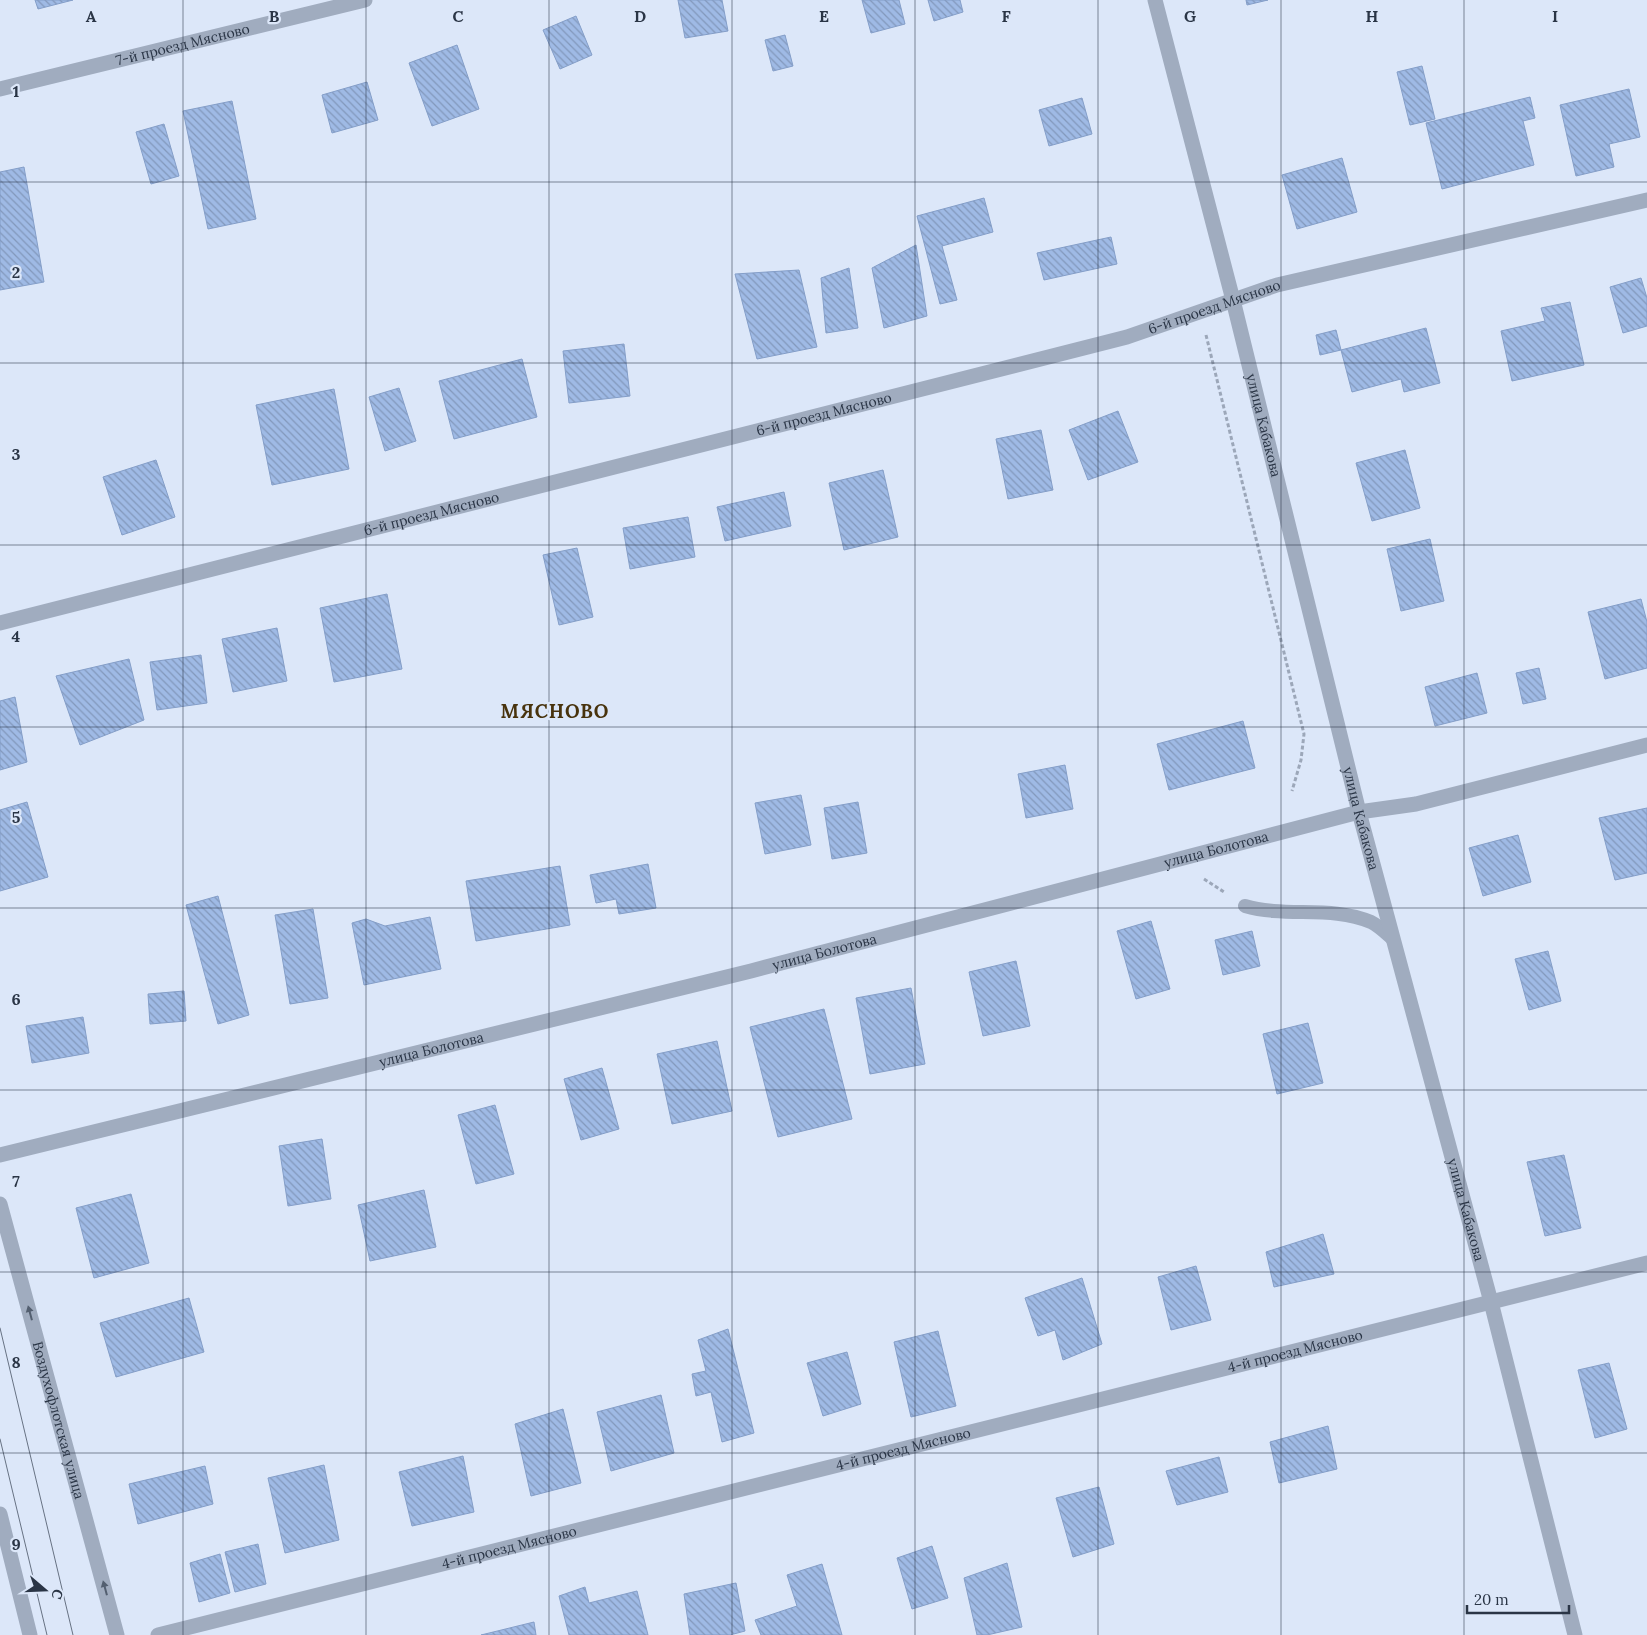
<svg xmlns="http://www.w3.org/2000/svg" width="1647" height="1635" viewBox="0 0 1647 1635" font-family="Lora,serif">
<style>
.building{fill:url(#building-back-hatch);stroke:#849ec8}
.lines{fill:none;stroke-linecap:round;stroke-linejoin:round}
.path{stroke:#9ca7b9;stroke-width:3;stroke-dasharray:4 2.5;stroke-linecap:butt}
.service{stroke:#a0acbf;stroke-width:14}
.minor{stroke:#a0acbf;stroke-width:15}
.tertiary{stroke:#a0acbf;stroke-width:15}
.tram{stroke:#677283;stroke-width:1}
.oneway{fill:#535f70}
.grid{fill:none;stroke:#2a3546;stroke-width:1;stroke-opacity:0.55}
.labels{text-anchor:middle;stroke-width:4.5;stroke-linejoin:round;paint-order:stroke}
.street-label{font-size:14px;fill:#2a3546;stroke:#dce7f9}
.district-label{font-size:19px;font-weight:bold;letter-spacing:1px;fill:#48330d;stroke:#dce7f9}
.grid-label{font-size:16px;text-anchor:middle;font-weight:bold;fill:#2a3546;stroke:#dce7f9;stroke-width:4.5;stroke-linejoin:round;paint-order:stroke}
</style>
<defs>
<pattern id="building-back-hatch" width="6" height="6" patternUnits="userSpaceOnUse" patternTransform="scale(1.25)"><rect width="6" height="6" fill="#9fbae5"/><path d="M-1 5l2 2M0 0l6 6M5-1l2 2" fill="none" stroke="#8298bb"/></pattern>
</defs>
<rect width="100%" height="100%" fill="#dce7f9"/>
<g class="building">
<polygon points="35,0 73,0 38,9"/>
<polygon points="678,0 722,0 728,31 685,38"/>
<polygon points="862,0 899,0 905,24 871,33"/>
<polygon points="928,0 960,0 963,12 934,21"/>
<polygon points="1246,0 1268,0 1247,5"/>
<polygon points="576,16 592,55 560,69 543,30"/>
<polygon points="785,35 793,66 773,71 765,40"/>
<polygon points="457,45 479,109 432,126 409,63"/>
<polygon points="1422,66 1435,119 1410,125 1397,72"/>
<polygon points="367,82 378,120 332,133 322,95"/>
<polygon points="1629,89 1640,137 1609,144 1614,167 1576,176 1560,105"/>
<polygon points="1530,97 1535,118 1523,121 1534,165 1442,189 1426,123"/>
<polygon points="1082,98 1092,134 1049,146 1039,110"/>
<polygon points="232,101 256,219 208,229 183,111"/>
<polygon points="164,124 179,176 151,184 136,132"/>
<polygon points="1342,158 1357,212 1297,229 1282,175"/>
<polygon points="24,167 44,282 0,290 0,172"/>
<polygon points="984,198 993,232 942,246 957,300 940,304 917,216"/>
<polygon points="1111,237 1117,264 1044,280 1037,253"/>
<polygon points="916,245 927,316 884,328 872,268"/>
<polygon points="849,268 858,328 826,333 821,278"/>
<polygon points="799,270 817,347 757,359 735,274"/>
<polygon points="1641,278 1647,298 1647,326 1623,333 1610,287"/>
<polygon points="1570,302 1584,365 1512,381 1501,331 1545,321 1541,308"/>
<polygon points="1426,328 1440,383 1404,392 1401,379 1352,392 1341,350"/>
<polygon points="1336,330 1341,350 1320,355 1316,335"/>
<polygon points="624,344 630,396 569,403 563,351"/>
<polygon points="522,359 537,417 454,439 439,381"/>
<polygon points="399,388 416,441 385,451 369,397"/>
<polygon points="334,389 349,469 272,485 256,405"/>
<polygon points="1118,411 1138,462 1088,480 1069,430"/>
<polygon points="1041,430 1053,490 1008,499 996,439"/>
<polygon points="1405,450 1420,508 1372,521 1356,463"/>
<polygon points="156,460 175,517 122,535 103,477"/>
<polygon points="883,470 898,537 844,550 829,483"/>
<polygon points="784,492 791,526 725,541 717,507"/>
<polygon points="688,517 695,557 630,569 623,528"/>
<polygon points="1430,539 1444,601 1401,611 1387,549"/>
<polygon points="577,548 593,617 559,625 543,555"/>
<polygon points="387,594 402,669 334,682 320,608"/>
<polygon points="1641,599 1647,622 1647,668 1605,679 1588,612"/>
<polygon points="277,628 287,681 233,692 222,639"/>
<polygon points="201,655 207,703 157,710 150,662"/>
<polygon points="129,659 144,720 80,745 56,676"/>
<polygon points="1539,668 1546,699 1523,704 1516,673"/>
<polygon points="1477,673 1487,713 1435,726 1425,687"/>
<polygon points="15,697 27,762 0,770 0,701"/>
<polygon points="1243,721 1255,768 1169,790 1157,744"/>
<polygon points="1065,765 1073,809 1026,818 1018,774"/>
<polygon points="801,795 811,845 765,854 755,803"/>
<polygon points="27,802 48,877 0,891 0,810"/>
<polygon points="858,802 867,853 832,859 824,808"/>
<polygon points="1647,808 1647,873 1615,880 1599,818"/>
<polygon points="1518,835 1531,882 1483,896 1469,848"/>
<polygon points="648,864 656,908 619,914 616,899 596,903 590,875"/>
<polygon points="560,866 570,925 476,941 466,881"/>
<polygon points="218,896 249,1015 218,1024 186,905"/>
<polygon points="313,909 328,998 290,1004 275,915"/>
<polygon points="430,917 441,969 364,985 352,923 366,919 385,926"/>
<polygon points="1151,921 1170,989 1136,999 1117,931"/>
<polygon points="1252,931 1260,966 1223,975 1215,940"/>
<polygon points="1548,951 1561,1001 1529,1010 1515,959"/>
<polygon points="1016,961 1030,1026 983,1036 969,972"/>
<polygon points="911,988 925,1064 870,1074 856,998"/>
<polygon points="184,991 186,1021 150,1024 148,994"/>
<polygon points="824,1009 852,1119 778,1137 750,1027"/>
<polygon points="83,1017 89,1053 32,1063 26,1026"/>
<polygon points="1308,1023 1323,1083 1277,1094 1263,1034"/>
<polygon points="717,1041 732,1111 672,1124 657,1054"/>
<polygon points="602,1068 619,1129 581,1140 564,1079"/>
<polygon points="495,1105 514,1174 476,1184 458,1115"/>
<polygon points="322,1139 331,1199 288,1206 279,1146"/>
<polygon points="1564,1155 1581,1228 1545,1236 1527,1162"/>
<polygon points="424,1190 436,1247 370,1261 358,1205"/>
<polygon points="131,1194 149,1263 94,1278 76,1208"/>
<polygon points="1323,1234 1334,1274 1274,1287 1266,1252"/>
<polygon points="1196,1266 1211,1320 1171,1330 1158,1277"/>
<polygon points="1082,1278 1102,1344 1063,1360 1055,1330 1038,1336 1025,1298"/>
<polygon points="189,1298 204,1352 116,1377 100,1323"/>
<polygon points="728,1329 754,1433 722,1442 711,1392 696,1396 692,1374 706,1371 698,1340"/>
<polygon points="938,1331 956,1406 911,1417 894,1342"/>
<polygon points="847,1352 861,1404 823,1416 807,1363"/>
<polygon points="1609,1363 1627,1429 1595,1438 1578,1370"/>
<polygon points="661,1395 674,1453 611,1471 597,1412"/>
<polygon points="563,1409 581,1483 531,1496 515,1424"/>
<polygon points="1328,1426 1337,1469 1279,1483 1270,1442"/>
<polygon points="463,1456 474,1512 412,1526 399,1472"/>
<polygon points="1219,1457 1228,1492 1177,1505 1166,1471"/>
<polygon points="324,1465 339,1540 285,1553 268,1478"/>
<polygon points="205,1466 213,1504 138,1524 129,1484"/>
<polygon points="1099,1487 1114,1544 1073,1557 1056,1498"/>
<polygon points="258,1544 266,1584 235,1592 225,1552"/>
<polygon points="932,1546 948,1598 912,1609 897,1558"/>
<polygon points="220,1554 230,1593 199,1602 190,1563"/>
<polygon points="1007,1563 1022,1627 987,1635 977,1635 964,1578"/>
<polygon points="822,1564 842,1635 761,1635 755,1620 797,1606 787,1575"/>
<polygon points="736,1583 745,1631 730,1635 690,1635 684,1594"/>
<polygon points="585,1587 589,1603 637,1591 648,1635 569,1635 559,1596"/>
<polygon points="534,1622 536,1635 481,1635"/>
</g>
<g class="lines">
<g class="path">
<polyline points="1206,335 1304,734 1301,760 1292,791"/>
<polyline points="1204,879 1224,892"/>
</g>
<path class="service" d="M1245 906C1286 918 1331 905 1371 922 1379 926 1386 933 1393 939"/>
<g class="minor">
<path id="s1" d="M1155 0 1233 300 1359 812 1491 1302 1575 1635"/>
<path id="s2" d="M0 89 365 0"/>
<path id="s3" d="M0 623 1127 337 1277 285 1647 200"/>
<path id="s4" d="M0 1204 117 1635"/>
<polyline points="0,1514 30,1635"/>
<path id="s5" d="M158 1635 1647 1263"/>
</g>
<path class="tertiary" id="s6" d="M0 1155 751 971 1359 812 1416 804 1647 745"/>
<g class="tram">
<polyline points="0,1328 73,1635"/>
<polyline points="0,1439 47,1635"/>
</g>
</g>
<defs><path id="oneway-solid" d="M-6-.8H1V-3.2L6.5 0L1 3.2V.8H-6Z" transform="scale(1.25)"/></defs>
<g class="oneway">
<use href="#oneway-solid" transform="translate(30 1313) rotate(-105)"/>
<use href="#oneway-solid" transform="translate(105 1588) rotate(-105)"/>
</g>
<path class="grid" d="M183 0V1635M366 0V1635M549 0V1635M732 0V1635M915 0V1635M1098 0V1635M1281 0V1635M1464 0V1635M0 182H1647M0 363H1647M0 545H1647M0 727H1647M0 908H1647M0 1090H1647M0 1272H1647M0 1453H1647"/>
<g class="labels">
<g class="street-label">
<text dy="5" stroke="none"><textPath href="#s2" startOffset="188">7-й проезд Мясново</textPath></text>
<text dy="5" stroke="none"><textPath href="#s3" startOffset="1255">6-й проезд Мясново</textPath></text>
<text dy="5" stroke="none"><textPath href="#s3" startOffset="850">6-й проезд Мясново</textPath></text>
<text dy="5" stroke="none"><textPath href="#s1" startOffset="439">улица Кабакова</textPath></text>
<text dy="5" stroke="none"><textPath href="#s3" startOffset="445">6-й проезд Мясново</textPath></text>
<text dy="5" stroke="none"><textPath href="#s1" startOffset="844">улица Кабакова</textPath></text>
<text dy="5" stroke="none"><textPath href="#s6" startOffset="1254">улица Болотова</textPath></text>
<text dy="5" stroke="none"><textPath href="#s6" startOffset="849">улица Болотова</textPath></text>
<text dy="5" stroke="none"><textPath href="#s6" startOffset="444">улица Болотова</textPath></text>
<text dy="5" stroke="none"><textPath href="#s1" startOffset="1249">улица Кабакова</textPath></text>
<text dy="5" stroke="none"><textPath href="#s5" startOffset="1172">4-й проезд Мясново</textPath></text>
<text dy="5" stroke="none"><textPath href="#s4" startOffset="224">Воздухофлотская улица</textPath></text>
<text dy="5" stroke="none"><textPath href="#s5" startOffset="768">4-й проезд Мясново</textPath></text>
<text dy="5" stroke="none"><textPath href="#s5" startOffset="362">4-й проезд Мясново</textPath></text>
</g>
<g class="district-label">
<text x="555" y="718">МЯСНОВО</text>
</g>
</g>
<g class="grid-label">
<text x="91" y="22">A</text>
<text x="274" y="22">B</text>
<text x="458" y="22">C</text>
<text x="640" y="22">D</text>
<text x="824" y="22">E</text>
<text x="1006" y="22">F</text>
<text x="1190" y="22">G</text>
<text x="1372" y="22">H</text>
<text x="1555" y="22">I</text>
<text x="16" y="97">1</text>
<text x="16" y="278">2</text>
<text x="16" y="460">3</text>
<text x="16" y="642">4</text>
<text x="16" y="823">5</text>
<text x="16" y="1005">6</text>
<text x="16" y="1187">7</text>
<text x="16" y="1368">8</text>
<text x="16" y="1550">9</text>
</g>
<g transform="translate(45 1590) rotate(109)" stroke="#dce7f9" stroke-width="4" paint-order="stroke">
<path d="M0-4L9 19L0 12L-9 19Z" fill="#2a3546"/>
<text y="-8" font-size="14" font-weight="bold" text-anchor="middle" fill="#2a3546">С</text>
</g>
<path d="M1467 1605v8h102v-8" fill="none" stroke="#2a3546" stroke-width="2.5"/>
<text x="1474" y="1605" font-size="15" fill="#2a3546" stroke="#dce7f9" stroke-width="4" paint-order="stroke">20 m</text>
</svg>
